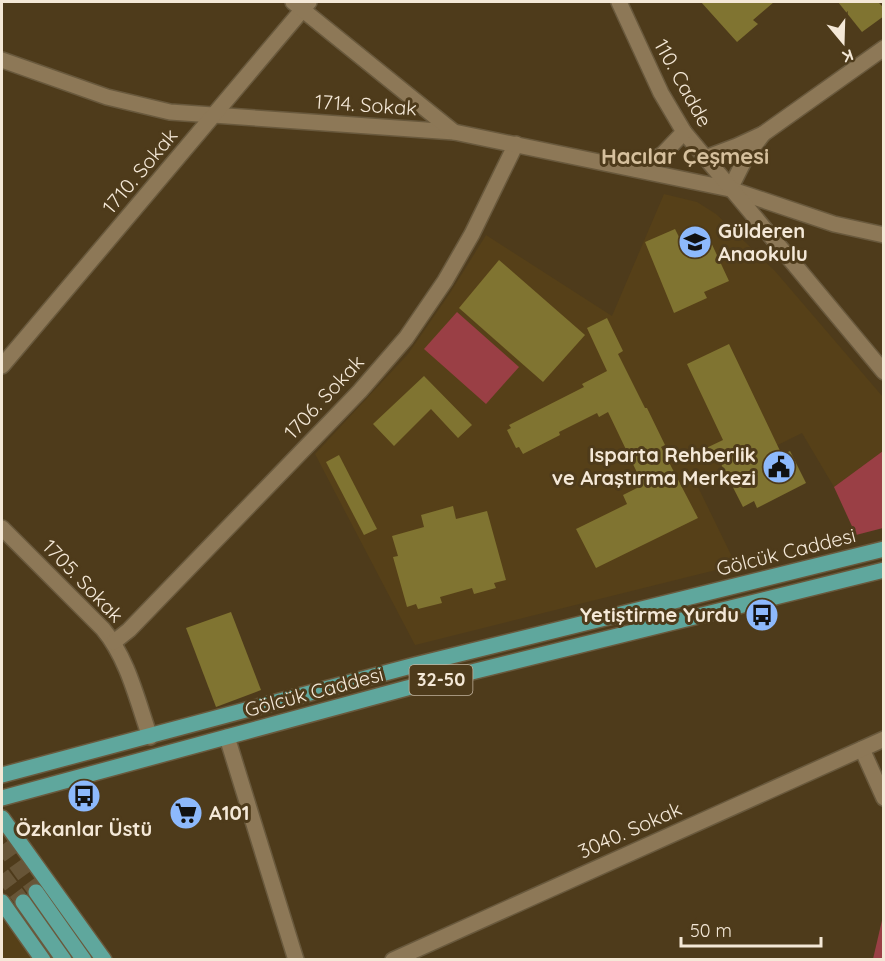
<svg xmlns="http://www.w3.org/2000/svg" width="885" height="961" viewBox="0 0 885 961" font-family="Quicksand,sans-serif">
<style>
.built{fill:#564018}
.green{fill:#9a3f45}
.building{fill:#807431}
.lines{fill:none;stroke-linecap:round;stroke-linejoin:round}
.primary-tunnel{stroke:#675537;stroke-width:15;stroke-dasharray:15 8;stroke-linecap:butt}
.street-casing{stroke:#69593d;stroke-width:18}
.secondary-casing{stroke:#69593d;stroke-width:18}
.primary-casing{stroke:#69593d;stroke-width:18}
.street{stroke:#8d7857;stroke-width:15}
.secondary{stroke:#8d7857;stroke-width:15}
.primary{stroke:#5fa79d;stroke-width:15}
.labels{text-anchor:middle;stroke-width:6;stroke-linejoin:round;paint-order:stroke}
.shield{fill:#4e3b1b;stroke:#c2b49f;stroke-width:1.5}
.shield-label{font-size:18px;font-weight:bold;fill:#f4e8d7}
.street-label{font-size:20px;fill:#f4e8d7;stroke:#4e3b1b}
.poi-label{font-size:20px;font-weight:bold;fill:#f4e8d7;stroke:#4e3b1b;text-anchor:start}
.quarter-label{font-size:22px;font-weight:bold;fill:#d6c09d;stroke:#4e3b1b}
</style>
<rect width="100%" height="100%" fill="#4e3b1b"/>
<g class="built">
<polygon points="664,194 697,202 716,214 775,271 883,397 883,451 834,487 802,433 697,485 736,565 415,645 315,454 408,354 450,293 486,235 612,316"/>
<polygon points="2,919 33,959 2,959"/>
</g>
<g class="green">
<polygon points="457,312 519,367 486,404 424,349"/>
<polygon points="883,451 883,528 856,535 834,487"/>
<polygon points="883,916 883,959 873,959"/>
</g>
<g class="building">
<polygon points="701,2 774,2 753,20 758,24 737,42"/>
<polygon points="838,2 878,2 884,8 884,16 862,32"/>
<polygon points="699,228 705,240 709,238 729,281 704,292 707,298 674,313 645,242 675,229 679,237"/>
<polygon points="499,260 585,335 543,382 459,308"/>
<polygon points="607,318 623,351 618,354 645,408 647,408 665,445 661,447 698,518 596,568 576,529 627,504 623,495 643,485 608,412 599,417 597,413 559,432 560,435 523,454 519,447 516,448 507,430 511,428 509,425 584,387 582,384 607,371 587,328"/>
<polygon points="729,344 782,455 790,451 806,483 757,508 754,501 743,507 718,458 708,463 702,450 723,440 687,364"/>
<polygon points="424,376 472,425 458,438 431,409 394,446 373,424"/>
<polygon points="339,455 377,529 364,535 326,462"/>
<polygon points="453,506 456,519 487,511 506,580 494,583 496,588 474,594 472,588 440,597 442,603 418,609 416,604 407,607 393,557 398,556 392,536 424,527 421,515"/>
<polygon points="231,612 261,690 216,707 186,628"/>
</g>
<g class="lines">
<g class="primary-tunnel">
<polyline points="2,845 36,892"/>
<polyline points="2,874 23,902"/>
</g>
<defs>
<g id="street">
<polyline points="2,60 107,97 170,112 454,132"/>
<polyline points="763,134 884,48"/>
<polyline points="705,158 737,146 763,134 747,155 730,189"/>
<polyline points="2,366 309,2"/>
<path d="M2 528 103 629C128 659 137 700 150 737"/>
<polyline points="114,642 129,630 360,391 406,338 445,281 472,234 516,144"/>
<polyline points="227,737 296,960"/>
<polyline points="862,749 884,798"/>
<polyline points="393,960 884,739"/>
</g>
<g id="secondary">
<polyline points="293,2 454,132 730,189 834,224 884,235"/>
<polyline points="619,2 661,93 684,132 884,372"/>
<polyline points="636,169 663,154 684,132"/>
</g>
<g id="primary">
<polyline points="2,775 415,665 884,549"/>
<polyline points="2,798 407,688 884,570"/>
<polyline points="2,818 104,960"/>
<polyline points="36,892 84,960"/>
<polyline points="2,902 43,960"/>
<polyline points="23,902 64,960"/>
</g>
</defs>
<use href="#street" class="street-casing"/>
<use href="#secondary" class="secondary-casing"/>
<use href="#primary" class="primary-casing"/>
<use href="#street" class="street"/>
<use href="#secondary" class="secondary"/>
<use href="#primary" class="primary"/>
</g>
<defs>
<symbol id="school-disc" viewBox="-11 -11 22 22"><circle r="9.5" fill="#8db9fc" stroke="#4e3b1b"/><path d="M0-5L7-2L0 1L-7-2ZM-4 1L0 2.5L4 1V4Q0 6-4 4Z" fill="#111"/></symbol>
<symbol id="civic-disc" viewBox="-11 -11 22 22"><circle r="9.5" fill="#8db9fc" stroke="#4e3b1b"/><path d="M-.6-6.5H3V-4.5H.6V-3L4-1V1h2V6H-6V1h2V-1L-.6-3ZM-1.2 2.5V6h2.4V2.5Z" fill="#111"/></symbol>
<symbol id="bus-disc" viewBox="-11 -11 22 22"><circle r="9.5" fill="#8db9fc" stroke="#4e3b1b"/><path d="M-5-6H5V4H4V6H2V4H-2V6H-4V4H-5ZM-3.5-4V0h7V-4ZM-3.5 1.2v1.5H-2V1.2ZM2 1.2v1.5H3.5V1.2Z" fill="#111"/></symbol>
<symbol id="supermarket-disc" viewBox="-11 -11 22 22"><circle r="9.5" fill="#8db9fc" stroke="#4e3b1b"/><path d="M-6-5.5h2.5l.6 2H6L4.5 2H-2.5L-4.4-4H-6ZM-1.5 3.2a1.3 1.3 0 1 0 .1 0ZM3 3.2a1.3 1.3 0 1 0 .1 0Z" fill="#111"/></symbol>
</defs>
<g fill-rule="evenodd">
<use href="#school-disc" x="676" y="223" width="38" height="38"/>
<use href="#civic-disc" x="760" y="448" width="38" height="38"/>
<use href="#bus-disc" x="743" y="596" width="38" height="38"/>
<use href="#bus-disc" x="65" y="777" width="38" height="38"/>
<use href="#supermarket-disc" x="167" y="794" width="38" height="38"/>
</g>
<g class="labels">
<rect class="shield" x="409.5" y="665" width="63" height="30" rx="4.5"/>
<g class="shield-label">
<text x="441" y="686">32-50</text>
</g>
<g class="street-label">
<text transform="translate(683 83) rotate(61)" y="7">110. Cadde</text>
<text transform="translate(366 105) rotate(4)" y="7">1714. Sokak</text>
<text transform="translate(140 171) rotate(-50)" y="7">1710. Sokak</text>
<text transform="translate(324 397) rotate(-47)" y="7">1706. Sokak</text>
<text transform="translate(786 552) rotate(-14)" y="7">Gölcük Caddesi</text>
<text transform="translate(83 581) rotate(46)" y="7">1705. Sokak</text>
<text transform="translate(314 692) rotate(-15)" y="7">Gölcük Caddesi</text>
<text transform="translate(630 830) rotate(-24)" y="7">3040. Sokak</text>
</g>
<g class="poi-label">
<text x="718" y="238">Gülderen<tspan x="718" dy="23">Anaokulu</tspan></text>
<text x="756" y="462" text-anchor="end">Isparta Rehberlik<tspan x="756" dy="23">ve Araştırma Merkezi</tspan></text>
<text x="739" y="622" text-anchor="end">Yetiştirme Yurdu</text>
<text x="209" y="820">A101</text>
<text x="84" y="836" text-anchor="middle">Özkanlar Üstü</text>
</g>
<g class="quarter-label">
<text x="685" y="164">Hacılar Çeşmesi</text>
</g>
</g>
<rect width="885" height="961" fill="none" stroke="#f4e8d7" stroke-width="6"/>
<g transform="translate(843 42) rotate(161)" stroke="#4e3b1b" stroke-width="4.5" paint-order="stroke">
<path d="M0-4.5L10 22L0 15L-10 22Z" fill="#f4e8d7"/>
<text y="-9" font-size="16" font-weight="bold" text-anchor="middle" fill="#f4e8d7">K</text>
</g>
<path d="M681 937v9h140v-9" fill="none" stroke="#f4e8d7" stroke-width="3"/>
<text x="690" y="937" font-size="18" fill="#f4e8d7" stroke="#4e3b1b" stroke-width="4.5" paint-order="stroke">50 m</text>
</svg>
